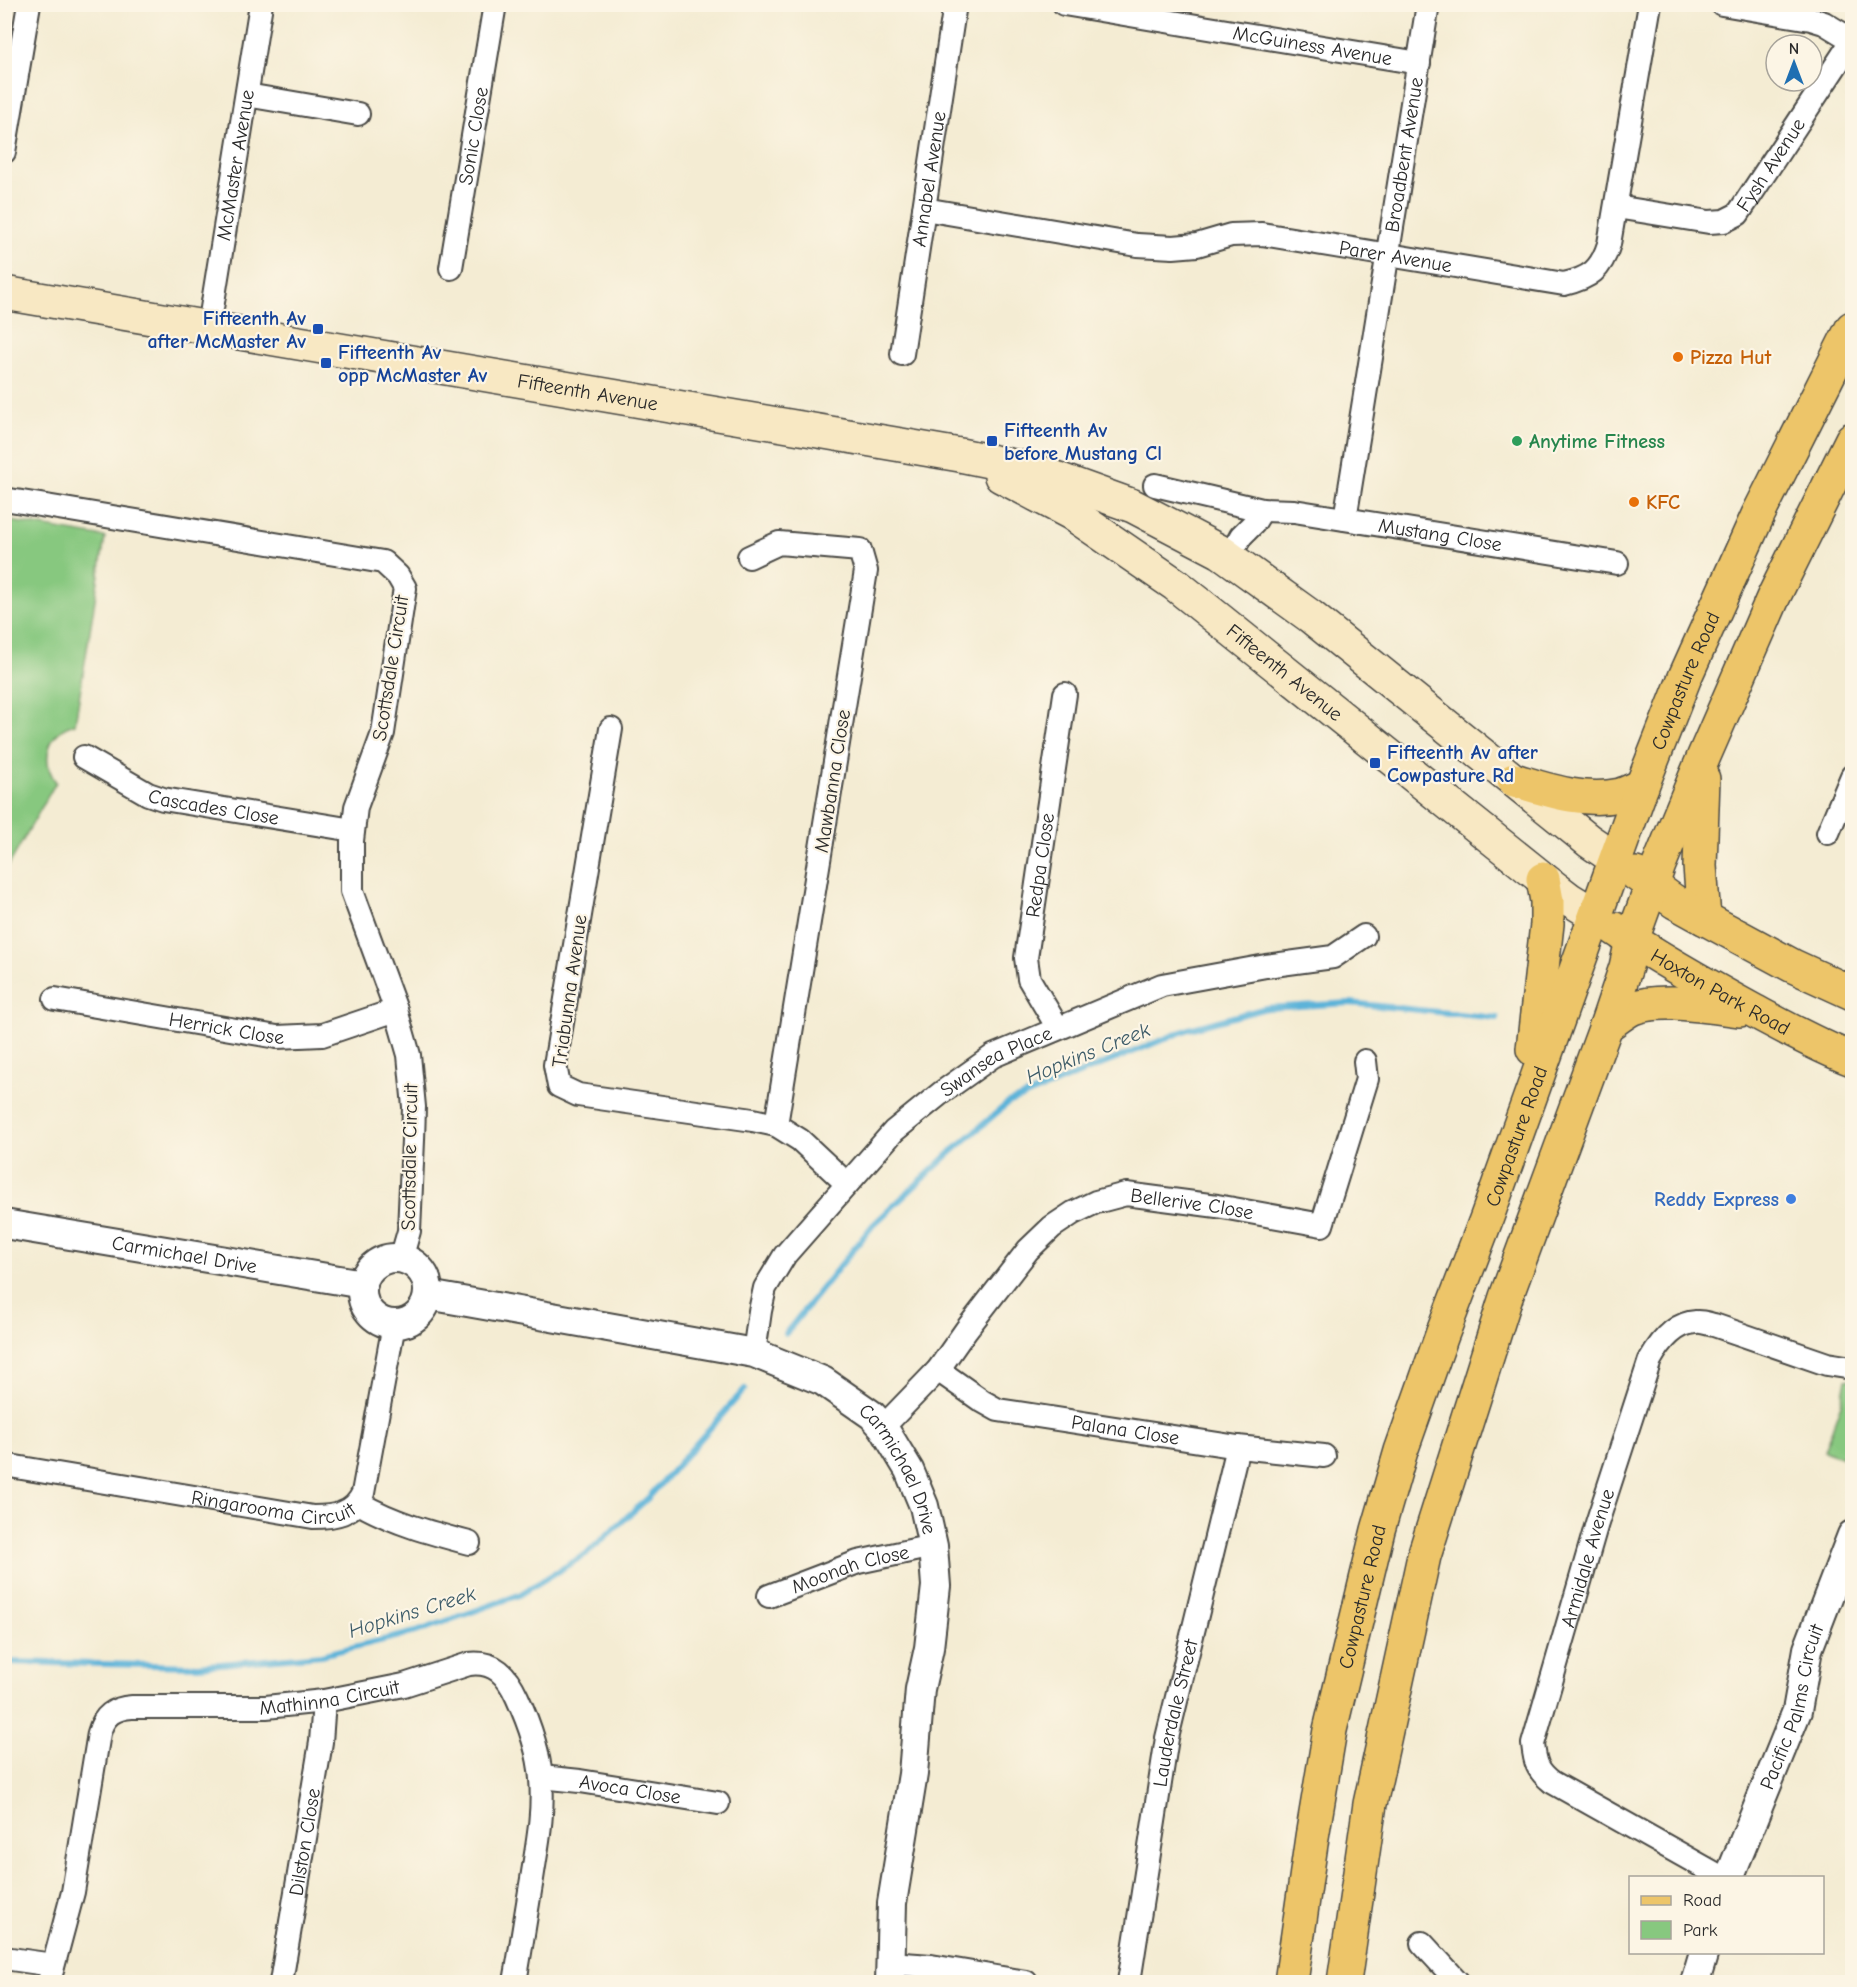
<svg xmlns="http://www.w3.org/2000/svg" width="1857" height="1987" viewBox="0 0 1857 1987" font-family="'Comic Neue',sans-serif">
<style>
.green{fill:#87c87f;stroke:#597a55;stroke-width:1.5}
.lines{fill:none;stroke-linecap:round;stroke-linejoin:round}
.stream{stroke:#5cb3d9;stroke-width:6}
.minor-casing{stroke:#494844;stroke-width:26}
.tertiary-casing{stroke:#494844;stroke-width:32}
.secondary-casing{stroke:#494844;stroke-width:36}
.primary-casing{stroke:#494844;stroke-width:36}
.minor{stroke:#fff;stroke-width:22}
.tertiary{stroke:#fff;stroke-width:28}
.secondary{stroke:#f8e8c3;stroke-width:33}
.primary{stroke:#edc569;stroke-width:33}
.transit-dot{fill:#1a4fb4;stroke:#fcf5e5;stroke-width:2}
.food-dot{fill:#e8710a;stroke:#fcf5e5;stroke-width:2}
.leisure-dot{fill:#2e9e5b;stroke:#fcf5e5;stroke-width:2}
.shop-dot{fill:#3f7fe0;stroke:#fcf5e5;stroke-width:2}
.labels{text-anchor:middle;stroke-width:4.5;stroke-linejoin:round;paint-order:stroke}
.street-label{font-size:20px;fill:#2b2b2b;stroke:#fcf5e5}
.transit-label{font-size:20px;font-weight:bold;fill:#164399;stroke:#fcf5e5;text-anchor:start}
.food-label{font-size:20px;font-weight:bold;fill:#c56008;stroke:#fcf5e5;text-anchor:start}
.leisure-label{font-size:20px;font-weight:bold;fill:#27864d;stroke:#fcf5e5;text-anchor:start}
.shop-label{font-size:20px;font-weight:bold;fill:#366cbe;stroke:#fcf5e5;text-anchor:end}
.water-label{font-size:21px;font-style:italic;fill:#3c5b68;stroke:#fcf5e5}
</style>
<rect width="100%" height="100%" fill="#fcf5e5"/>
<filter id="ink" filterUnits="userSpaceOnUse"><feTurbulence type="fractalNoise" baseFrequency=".0167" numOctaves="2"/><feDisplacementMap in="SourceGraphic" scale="12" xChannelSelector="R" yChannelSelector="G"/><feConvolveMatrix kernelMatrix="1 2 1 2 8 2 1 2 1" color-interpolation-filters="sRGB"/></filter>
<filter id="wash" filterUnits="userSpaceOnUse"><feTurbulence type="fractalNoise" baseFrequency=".008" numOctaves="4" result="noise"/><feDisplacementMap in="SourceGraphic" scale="24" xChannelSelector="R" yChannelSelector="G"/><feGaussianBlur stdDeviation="1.35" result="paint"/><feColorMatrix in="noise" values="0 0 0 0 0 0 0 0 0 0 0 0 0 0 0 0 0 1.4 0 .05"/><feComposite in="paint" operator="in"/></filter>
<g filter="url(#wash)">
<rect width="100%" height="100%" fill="#f4ecd3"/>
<g class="green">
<path d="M5 520 105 537 75 724C48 731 40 760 56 782L5 872Z"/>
<polygon points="1852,1379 1852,1453 1850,1452 1846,1459 1824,1451 1841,1404 1846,1380"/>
</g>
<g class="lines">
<g class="stream">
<polyline points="786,1333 873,1225 948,1155 1008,1103 1189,1029 1266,1008 1350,1003 1497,1018"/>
<polyline points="4,1662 198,1666 321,1655 416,1632 519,1595 586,1554 648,1498 745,1389"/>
</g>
</g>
</g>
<g filter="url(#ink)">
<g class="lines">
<defs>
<g id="minor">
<path id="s1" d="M1064 4 1419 63"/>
<polyline points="1722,4 1811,19 1824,23 1852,40"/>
<polyline points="247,95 358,114"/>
<polyline points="4,152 29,4"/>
<path id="s2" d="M1616 207 1709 222 1724 221 1738 214 1852 41"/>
<path id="s3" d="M924 209 1137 245 1173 247 1197 245 1231 235 1262 234 1564 284C1590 278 1601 270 1609 244L1650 4"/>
<path id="s4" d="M451 268 495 4"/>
<path id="s5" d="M209 327 261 4"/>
<path id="s6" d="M902 354 955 4"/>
<path id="s7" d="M1155 485 1262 510 1294 511 1617 563"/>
<polyline points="4,499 383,562 398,576 405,588 383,733 356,807 352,841 352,891 396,1010 409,1055 414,1107 413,1140 409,1231 401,1259"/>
<path id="s8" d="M1345 519 1428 4"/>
<polyline points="749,557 779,543 860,550 866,571 776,1125"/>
<polyline points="1229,558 1241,536 1254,523 1262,510"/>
<polyline points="611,729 555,1065 559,1086 578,1095 753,1120 776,1125 800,1140 847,1184"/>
<path id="s9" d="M84 757 148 794 163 799 353 830"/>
<polyline points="1828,833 1852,776"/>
<path id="s10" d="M55 999 277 1037 322 1035 396 1010"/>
<path id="s11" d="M1058 1028 1029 979 1026 958 1065 694"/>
<path id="s12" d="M754 1353 760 1311 765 1288 785 1255 894 1131 941 1093 993 1056 1162 985 1266 966 1333 957 1364 936"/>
<path id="s13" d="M938 1370 982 1401 998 1410 1238 1447 1324 1456"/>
<path id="s14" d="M883 1427 938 1370 966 1330 1028 1250 1052 1227 1073 1213 1096 1202 1126 1194 1217 1206 1322 1225 1367 1079 1365 1061"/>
<path id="s15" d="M4 1465 313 1517C334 1517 354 1514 363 1493L394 1324"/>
<path d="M359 1503C393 1523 431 1533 469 1543"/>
<path id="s16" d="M769 1596 858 1562 933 1546"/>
<path id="s17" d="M541 1777 580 1781 718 1803"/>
<path id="s18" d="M1723 1878 1552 1782C1537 1770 1535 1763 1533 1744L1597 1523 1650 1360C1659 1344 1674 1323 1696 1322 1701 1321 1709 1324 1714 1325L1827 1364 1852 1368"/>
<polyline points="1422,1943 1458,1982"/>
<polyline points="4,1958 53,1965"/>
<polyline points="890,1963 931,1966 1026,1982"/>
<path id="s19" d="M49 1982 73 1892 99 1733C104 1715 114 1708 132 1707H266L324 1701 404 1685 469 1664C495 1661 507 1675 517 1697 529 1723 539 1751 541 1779 544 1813 537 1846 532 1879 526 1914 521 1948 515 1982"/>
<path id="s20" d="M281 1982 321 1742 324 1701"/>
<path id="s21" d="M1129 1982 1167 1738 1238 1447"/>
</g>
<g id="tertiary">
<path id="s22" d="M4 1224 363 1284"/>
<circle cx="395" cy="1291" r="33"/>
<path id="s23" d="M428 1295 754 1353 823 1381 872 1415 883 1427 909 1470 924 1506 933 1546 936 1586 929 1648 920 1689 913 1774 892 1903 890 1982"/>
<path id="s24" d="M1729 1878 1797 1711 1808 1649 1852 1535"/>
<polyline points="1695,1982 1704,1952"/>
</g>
<g id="secondary">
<path id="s25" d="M4 293 960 455 1033 470 1133 506 1221 552 1310 616 1589 841 1617 860"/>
<path id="s26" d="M1001 476 1071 513 1176 585 1543 879 1569 899 1595 915"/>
</g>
<g id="primary">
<polyline points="1703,779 1700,866 1704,918"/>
<path d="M1514 780C1548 790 1584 803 1620 795 1627 793 1635 789 1642 786"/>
<polyline points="1636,874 1675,902 1704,918 1793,966 1852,993"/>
<path id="s27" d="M1615 929C1660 959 1706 985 1754 1011 1786 1028 1818 1046 1852 1059"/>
<path d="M1606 1026C1615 1020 1624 1012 1633 1008 1660 997 1711 1007 1740 1010"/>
<polyline points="1533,1049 1547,924 1547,901 1543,879"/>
<path id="s28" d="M1291 1982 1312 1837 1330 1730 1378 1530 1401 1451 1442 1335 1487 1217 1642 786 1685 677 1758 515 1852 328"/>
<polyline points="1344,1982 1370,1804 1424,1556 1506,1297 1606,1026 1626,967 1632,940 1659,865 1704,756 1773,598 1852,439"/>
</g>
</defs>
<use href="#minor" class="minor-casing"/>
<use href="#tertiary" class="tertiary-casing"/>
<use href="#secondary" class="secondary-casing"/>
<use href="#primary" class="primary-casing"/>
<use href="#minor" class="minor"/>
<use href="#tertiary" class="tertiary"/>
<use href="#secondary" class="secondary"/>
<use href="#primary" class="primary"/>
</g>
</g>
<g class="transit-dot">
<rect x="312" y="323" width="12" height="12" rx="3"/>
<rect x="320" y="357" width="12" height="12" rx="3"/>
<rect x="986" y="435" width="12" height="12" rx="3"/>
<rect x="1369" y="757" width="12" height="12" rx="3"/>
</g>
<g class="food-dot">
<circle cx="1678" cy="357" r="6"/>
<circle cx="1634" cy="502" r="6"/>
</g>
<circle class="leisure-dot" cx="1517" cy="441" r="6"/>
<circle class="shop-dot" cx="1791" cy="1199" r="6"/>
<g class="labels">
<g class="street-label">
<text dy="7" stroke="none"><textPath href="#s1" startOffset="252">McGuiness Avenue</textPath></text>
<text dy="7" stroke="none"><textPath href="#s4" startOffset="134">Sonic Close</textPath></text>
<text dy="7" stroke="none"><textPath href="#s8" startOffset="369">Broadbent Avenue</textPath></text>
<text dy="7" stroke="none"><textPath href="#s2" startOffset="184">Fysh Avenue</textPath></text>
<text dy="7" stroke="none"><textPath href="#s5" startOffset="164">McMaster Avenue</textPath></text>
<text dy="7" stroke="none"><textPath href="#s6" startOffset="177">Annabel Avenue</textPath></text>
<text dy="7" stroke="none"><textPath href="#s3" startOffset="478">Parer Avenue</textPath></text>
<text dy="7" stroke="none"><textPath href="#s25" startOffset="592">Fifteenth Avenue</textPath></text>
<text dy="7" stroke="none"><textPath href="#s7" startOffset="290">Mustang Close</textPath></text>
<text transform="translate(390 668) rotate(-81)" y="7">Scottsdale Circuit</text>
<text dy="7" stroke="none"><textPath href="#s26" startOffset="346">Fifteenth Avenue</textPath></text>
<text dy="7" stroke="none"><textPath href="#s28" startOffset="1364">Cowpasture Road</textPath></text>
<text transform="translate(832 781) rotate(-81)" y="7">Mawbanna Close</text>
<text dy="7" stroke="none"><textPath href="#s9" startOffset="141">Cascades Close</textPath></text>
<text dy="7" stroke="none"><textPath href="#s11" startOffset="172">Redpa Close</textPath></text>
<text transform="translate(569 991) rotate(-82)" y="7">Triabunna Avenue</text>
<text dy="7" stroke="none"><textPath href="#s27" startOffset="123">Hoxton Park Road</textPath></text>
<text dy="7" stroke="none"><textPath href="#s10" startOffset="174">Herrick Close</textPath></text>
<text dy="7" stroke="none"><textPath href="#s12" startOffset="394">Swansea Place</textPath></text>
<text dy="7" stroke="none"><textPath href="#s28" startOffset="878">Cowpasture Road</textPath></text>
<text transform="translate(409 1157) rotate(-89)" y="7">Scottsdale Circuit</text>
<text dy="7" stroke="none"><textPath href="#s14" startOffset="411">Bellerive Close</textPath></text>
<text dy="7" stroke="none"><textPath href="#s22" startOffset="183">Carmichael Drive</textPath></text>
<text dy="7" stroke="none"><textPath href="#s13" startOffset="201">Palana Close</textPath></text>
<text dy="7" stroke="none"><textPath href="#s23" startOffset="526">Carmichael Drive</textPath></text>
<text dy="7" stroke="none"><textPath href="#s15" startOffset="273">Ringarooma Circuit</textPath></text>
<text dy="7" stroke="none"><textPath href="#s18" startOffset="434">Armidale Avenue</textPath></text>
<text dy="7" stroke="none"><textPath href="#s16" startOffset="86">Moonah Close</textPath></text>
<text dy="7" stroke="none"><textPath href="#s28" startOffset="392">Cowpasture Road</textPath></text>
<text dy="7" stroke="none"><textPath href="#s19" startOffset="498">Mathinna Circuit</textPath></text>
<text dy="7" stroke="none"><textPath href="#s24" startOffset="183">Pacific Palms Circuit</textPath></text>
<text dy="7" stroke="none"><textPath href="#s21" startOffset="273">Lauderdale Street</textPath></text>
<text dy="7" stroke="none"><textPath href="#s17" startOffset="90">Avoca Close</textPath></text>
<text dy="7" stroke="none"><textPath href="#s20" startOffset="142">Dilston Close</textPath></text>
</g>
<g class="transit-label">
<text x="306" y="325" text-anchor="end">Fifteenth Av<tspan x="306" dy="23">after McMaster Av</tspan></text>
<text x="338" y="359">Fifteenth Av<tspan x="338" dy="23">opp McMaster Av</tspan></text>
<text x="1004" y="437">Fifteenth Av<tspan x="1004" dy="23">before Mustang Cl</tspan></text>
<text x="1387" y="759">Fifteenth Av after<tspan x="1387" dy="23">Cowpasture Rd</tspan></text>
</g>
<g class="food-label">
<text x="1690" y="364">Pizza Hut</text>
<text x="1646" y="509">KFC</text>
</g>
<g class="leisure-label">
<text x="1529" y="448">Anytime Fitness</text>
</g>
<g class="shop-label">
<text x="1779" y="1206">Reddy Express</text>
</g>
<g class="water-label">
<text transform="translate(1088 1053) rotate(-22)" y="7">Hopkins Creek</text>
<text transform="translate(412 1612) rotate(-17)" y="7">Hopkins Creek</text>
</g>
</g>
<rect width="1857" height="1987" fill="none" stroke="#fcf5e5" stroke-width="24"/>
<rect x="1629" y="1876" width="195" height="78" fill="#fcf5e5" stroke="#a8a49b" stroke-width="1.5"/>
<rect x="1641" y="1896" width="30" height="9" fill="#edc569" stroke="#a8a49b" stroke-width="1.5"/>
<text x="1683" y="1906" font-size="18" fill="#2b2b2b">Road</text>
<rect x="1641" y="1921" width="30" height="18" fill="#87c87f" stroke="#a8a49b" stroke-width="1.5"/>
<text x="1683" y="1936" font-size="18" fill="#2b2b2b">Park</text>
<g transform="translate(1794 63)"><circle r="28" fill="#fcf5e5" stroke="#a8a49b" stroke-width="1.5"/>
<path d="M0-4.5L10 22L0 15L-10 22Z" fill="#1f6fb2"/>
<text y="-9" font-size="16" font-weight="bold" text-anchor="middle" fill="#2b2b2b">N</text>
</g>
</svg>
